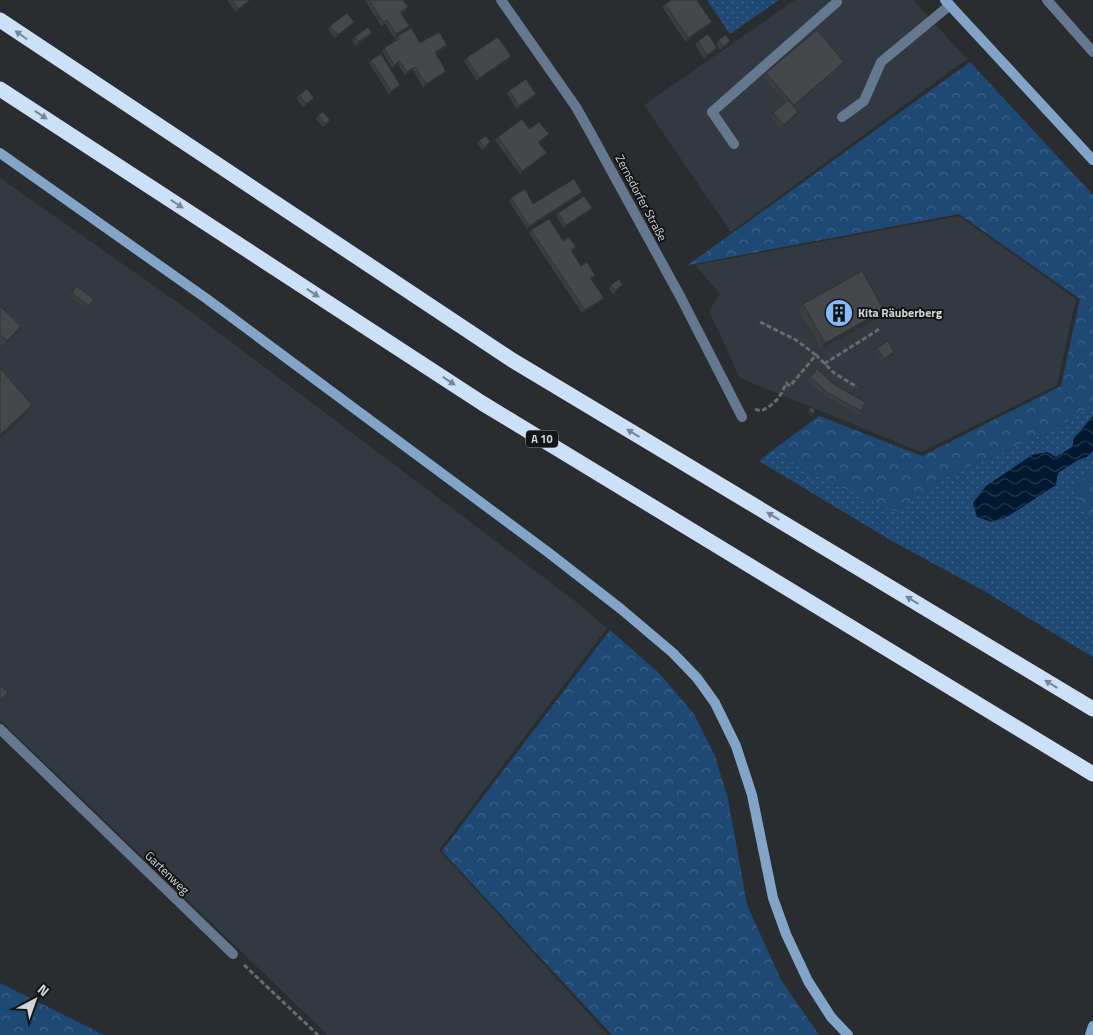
<svg xmlns="http://www.w3.org/2000/svg" width="1093" height="1035" font-family="'Titillium Web',sans-serif">
<style>
.built{fill:#333940}
.grass{fill:url(#grass-dots)}
.forest{fill:url(#forest-crowns)}
.water{fill:url(#water-waves)}
.lines{fill:none;stroke-linecap:round;stroke-linejoin:round}
.path{stroke:#686b6d;stroke-width:3;stroke-dasharray:5 2.5;stroke-linecap:butt}
.lane{stroke:#647990;stroke-width:10}
.street{stroke:#647990;stroke-width:10}
.secondary{stroke:#82a4c9;stroke-width:10}
.highway{stroke:#cce0f8;stroke-width:15}
.wall{fill:#3b3e40}
.shaded-wall{fill:#303234}
.building{fill:#45484b;stroke:#303234}
.oneway{fill:#798592}
.labels{text-anchor:middle;stroke-width:4;stroke-linejoin:round;paint-order:stroke}
.shield{fill:#131516;stroke:#999b9c;stroke-width:1}
.shield-label{font-size:11px;font-weight:bold;fill:#d2d4d6}
.street-label{font-size:12px;fill:#d2d4d6;stroke:#131516}
.poi-label{font-size:12px;font-weight:bold;fill:#d2d4d6;stroke:#131516;text-anchor:start}
</style>
<defs>
<pattern id="grass-dots" width="8" height="8" patternUnits="userSpaceOnUse" patternTransform="scale(1.25)"><rect width="8" height="8" fill="#1e4975"/><path d="M2 2h.1M6 6h.1" fill="none" stroke="#3e6288" stroke-width="1.8" stroke-linecap="round"/></pattern>
<pattern id="forest-crowns" width="20" height="18" patternUnits="userSpaceOnUse" patternTransform="scale(1.25)"><rect width="20" height="18" fill="#1e4975"/><path d="M2 6a3 3 0 1 1 6 0M12 15a3 3 0 1 1 6 0" fill="none" stroke="#3e6288"/></pattern>
<pattern id="water-waves" width="16" height="10" patternUnits="userSpaceOnUse" patternTransform="scale(1.25)"><rect width="16" height="10" fill="#011831"/><path d="M0 5q4-4 8 0t8 0" fill="none" stroke="#25394e"/></pattern>
</defs>
<rect width="100%" height="100%" fill="#2a2d30"/>
<!-- built -->
<g class="built">
<polygon points="795,0 913,0 967,59 731,232 644,105"/>
<polygon points="0,178 194,314 575,601 607,628 439,850 608,1035 328,1035 0,720"/>
<polygon points="959,216 1076,299 1057,385 921,452 740,378 709,311 720,294 695,265"/>
</g>
<!-- grass -->
<g class="grass">
<polygon points="707,0 779,0 730,34"/>
<polygon points="1093,403 1093,472 1074,488 1093,529 1093,657 984,591 892,541 759,461 773,450 810,473 897,511 938,481 1057,428"/>
</g>
<!-- forest -->
<g class="forest">
<polygon points="970,62 1093,195 1093,404 1057,428 938,481 897,512 810,473 773,450 819,416 922,456 1061,386 1080,299 959,214 688,265"/>
<polygon points="1093,472 1093,529 1074,488"/>
<polygon points="610,630 659,673 694,714 715,756 728,799 747,905 781,980 819,1035 612,1035 442,851"/>
<polygon points="0,983 104,1035 0,1035"/>
</g>
<!-- water -->
<polygon class="water" points="1093,416 1093,451 1087,457 1078,460 1058,473 1056,485 1007,517 992,522 977,517 973,503 986,486 1032,455 1047,452 1056,457 1072,447 1074,438"/>
<g class="lines">
<!-- path -->
<g class="path">
<polyline points="760,322 796,340 816,355"/>
<polyline points="824,364 881,328"/>
<path d="M 755,409 L 761,411 C 774,405 781,397 786,383 L 790,386 L 816,355 L 834,373 L 857,387"/>
<polyline points="244,965 318,1035"/>
</g>
<!-- lane -->
<g class="lane">
<polyline points="1047,0 1093,52"/>
<polyline points="842,117 864,101 881,62 950,5"/>
<polyline points="734,144 712,112 837,2 836,0"/>
<polyline points="0,729 233,954"/>
</g>
<!-- street -->
<polyline class="street" points="501,0 576,107 589,130 680,296 742,417"/>
<!-- secondary -->
<g class="secondary">
<polyline points="945,0 1093,160"/>
<polyline points="0,153 207,299 549,553 621,609 673,653 697,678 715,703 736,746 752,795 773,898 786,934 808,981 831,1017 848,1035"/>
<polyline points="1090,1035 1093,1026"/>
</g>
<!-- highway -->
<g class="highway">
<polyline points="0,20 512,360 1093,709"/>
<polyline points="0,89 482,403 1093,774"/>
</g>
</g>
<!-- wall -->
<g class="wall">
<polygon points="227,0 250,0 247,3 236,12"/>
<polygon points="365,0 403,0 408,7 405,11 401,13 409,26 407,29 394,38 385,23 381,26"/>
<polygon points="665,4 710,25 686,42 662,7"/>
<polygon points="354,22 352,25 335,38 328,29 330,26"/>
<polygon points="372,33 370,36 356,46 352,40 355,37"/>
<polygon points="398,36 420,43 447,45 445,49 436,54 444,74 423,87 413,70 405,75 398,64 392,68 382,51 384,48 396,41 395,39"/>
<polygon points="718,40 728,44 720,50 716,44"/>
<polygon points="698,41 715,51 704,59 695,45"/>
<polygon points="511,56 509,59 477,81 464,61 466,58"/>
<polygon points="371,60 398,88 389,94 369,63"/>
<polygon points="844,62 842,65 793,107 798,112 796,116 781,128 770,116 773,113 786,102 764,77 766,73"/>
<polygon points="509,91 534,97 517,109 507,94"/>
<polygon points="299,95 311,101 303,107 296,98"/>
<polygon points="318,115 330,120 328,123 323,127 316,119"/>
<polygon points="529,129 546,138 539,143 547,153 544,156 520,174 495,140 498,137"/>
<polygon points="479,140 488,146 482,150 477,143"/>
<polygon points="580,195 527,229 509,201 511,198 533,204"/>
<polygon points="592,208 590,211 564,228 556,216 558,213"/>
<polygon points="531,230 574,250 571,251 581,266 595,275 591,279 604,298 601,301 582,313 529,233"/>
<polygon points="611,285 620,288 613,294 609,289"/>
<polygon points="76,286 94,299 87,309 69,296"/>
<polygon points="803,304 880,317 821,349 799,310"/>
<polygon points="0,306 21,326 17,332 3,347 0,345"/>
<polygon points="877,348 892,355 881,362 875,351"/>
<polygon points="810,377 861,411 859,415 826,396 807,381"/>
</g>
<!-- shaded-wall -->
<g class="shaded-wall">
<polygon points="250,0 247,3 236,12 238,9"/>
<polygon points="354,22 352,25 335,38 338,35"/>
<polygon points="712,22 710,25 686,42 688,38"/>
<polygon points="409,26 407,29 394,38 396,34"/>
<polygon points="372,33 370,36 356,46 358,42"/>
<polygon points="730,41 728,44 720,50 723,47"/>
<polygon points="447,45 445,49 433,56 435,52"/>
<polygon points="717,48 715,51 704,59 707,55"/>
<polygon points="511,56 509,59 477,81 479,78"/>
<polygon points="400,61 398,64 392,68 394,65"/>
<polygon points="844,62 842,65 791,108 794,105"/>
<polygon points="415,67 413,70 405,75 407,72"/>
<polygon points="446,71 444,74 423,87 426,84"/>
<polygon points="400,85 398,88 389,94 391,91"/>
<polygon points="536,94 534,97 517,109 519,106"/>
<polygon points="798,112 796,116 781,128 784,125"/>
<polygon points="549,134 546,138 536,145 538,142"/>
<polygon points="547,153 544,156 520,174 522,171"/>
<polygon points="582,192 580,195 527,229 529,226"/>
<polygon points="592,208 590,211 564,228 566,225"/>
<polygon points="604,298 601,301 582,313 585,310"/>
<polygon points="884,310 880,317 821,349 825,343"/>
<polygon points="21,326 17,332 3,347 7,341"/>
<polygon points="894,352 892,355 881,362 884,359"/>
<polygon points="32,405 24,417 0,439 0,435"/>
<polygon points="808,411 814,414 811,417 806,414"/>
</g>
<!-- building -->
<g class="building">
<polygon points="232,0 250,0 238,9"/>
<polygon points="369,0 403,0 408,7 400,12 409,26 396,34 387,20 383,22"/>
<polygon points="671,0 697,0 712,22 688,38 665,4"/>
<polygon points="347,13 354,22 338,35 330,26"/>
<polygon points="368,27 372,33 358,42 355,37"/>
<polygon points="411,28 420,43 439,32 447,45 435,52 446,71 426,84 415,67 407,72 400,61 394,65 384,48 399,39 398,36"/>
<polygon points="817,30 844,62 794,105 766,73"/>
<polygon points="708,34 717,48 707,55 698,41"/>
<polygon points="726,35 730,41 723,47 718,40"/>
<polygon points="498,37 511,56 479,78 466,58"/>
<polygon points="381,54 400,85 391,91 371,60"/>
<polygon points="526,79 536,94 519,106 509,91"/>
<polygon points="307,89 314,98 306,104 299,95"/>
<polygon points="788,100 798,112 784,125 773,113"/>
<polygon points="323,112 330,120 325,124 318,115"/>
<polygon points="522,119 529,129 539,122 549,134 538,142 547,153 522,171 498,137"/>
<polygon points="486,136 490,142 484,147 479,140"/>
<polygon points="574,179 582,192 529,226 511,198 525,189 533,204"/>
<polygon points="584,196 592,208 566,225 558,213"/>
<polygon points="549,219 563,241 569,237 576,247 571,250 581,266 587,262 595,275 590,278 604,298 585,310 531,230"/>
<polygon points="862,271 884,310 825,343 803,304"/>
<polygon points="619,279 623,285 615,290 611,285"/>
<polygon points="76,286 94,299 89,306 72,293"/>
<polygon points="0,306 21,326 7,341 0,335"/>
<polygon points="888,341 894,352 884,359 877,348"/>
<polygon points="0,368 32,405 0,435"/>
<polygon points="817,369 835,385 865,402 861,411 828,393 810,377"/>
<polygon points="810,407 815,409 814,414 808,411"/>
<polygon points="0,685 8,693 0,700"/>
</g>
<!-- one-way arrows -->
<defs><path id="oneway-solid" d="M-6-.8H1V-3.2L6.5 0L1 3.2V.8H-6Z" transform="scale(1.25)"/></defs>
<g class="oneway">
<use href="#oneway-solid" transform="translate(21 35) rotate(-145)"/>
<use href="#oneway-solid" transform="translate(41 115) rotate(33)"/>
<use href="#oneway-solid" transform="translate(177 204) rotate(33)"/>
<use href="#oneway-solid" transform="translate(313 293) rotate(33)"/>
<use href="#oneway-solid" transform="translate(449 381) rotate(33)"/>
<use href="#oneway-solid" transform="translate(633 433) rotate(-149)"/>
<use href="#oneway-solid" transform="translate(773 516) rotate(-149)"/>
<use href="#oneway-solid" transform="translate(912 600) rotate(-149)"/>
<use href="#oneway-solid" transform="translate(1051 684) rotate(-149)"/>
</g>
<!-- icons -->
<defs>
<symbol id="building-disc" viewBox="-11 -11 22 22"><circle r="9.5" fill="#83bcfb" stroke="#131516"/><path d="M-4-6H4V6H1V3H-1V6H-4ZM-2.5-4.3h1.7v1.8h-1.7ZM.8-4.3h1.7v1.8H.8ZM-2.5-1h1.7V.8h-1.7ZM.8-1h1.7V.8H.8Z" fill="#111"/></symbol>
</defs>
<g fill-rule="evenodd">
<use href="#building-disc" x="823" y="297" width="32" height="32"/>
</g>
<g class="labels">
<!-- shield labels -->
<rect class="shield" x="526" y="430.5" width="32" height="17" rx="4"/>
<g class="shield-label">
<text x="542" y="443">A 10</text>
</g>
<!-- street labels -->
<g class="street-label">
<text transform="translate(641 198) rotate(62)" y="4">Zernsdorfer Straße</text>
<text transform="translate(167 873) rotate(44)" y="4">Gartenweg</text>
</g>
<!-- poi labels -->
<g class="poi-label">
<text x="858" y="317">Kita Räuberberg</text>
</g>
</g>
<!-- north arrow -->
<g transform="translate(35 1000) rotate(41)" stroke="#131516" stroke-width="4" paint-order="stroke">
<path d="M0-4L9 19L0 12L-9 19Z" fill="#d2d4d6"/>
<text y="-8" font-size="14" font-weight="bold" text-anchor="middle" fill="#d2d4d6">N</text>
</g>
</svg>
